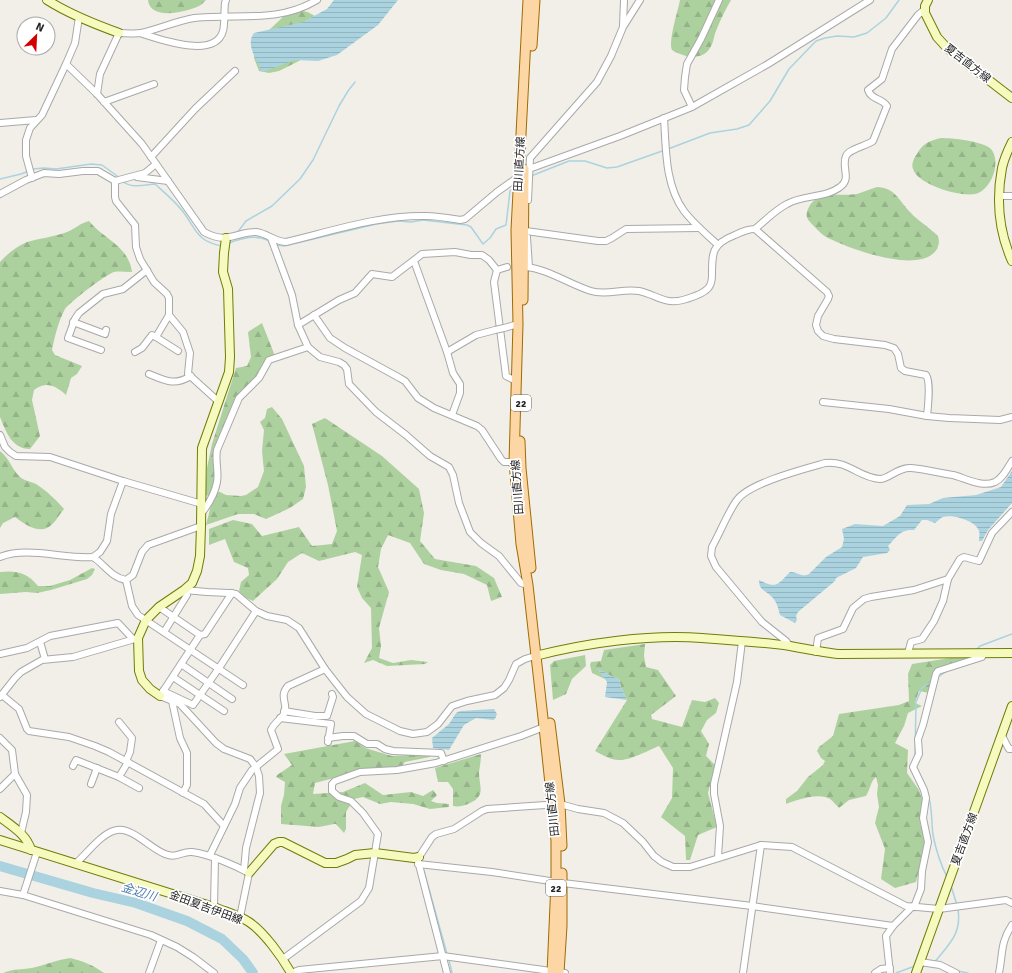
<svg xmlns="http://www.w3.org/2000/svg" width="1012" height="973" font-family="Signika,'Noto Sans JP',sans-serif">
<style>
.forest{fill:url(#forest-firs)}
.water{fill:url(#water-rules)}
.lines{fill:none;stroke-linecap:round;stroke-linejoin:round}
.stream{stroke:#aad3df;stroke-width:1.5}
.river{stroke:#aad3df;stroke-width:10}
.street-casing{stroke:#a9a9a9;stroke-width:8}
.secondary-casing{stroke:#707d05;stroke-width:10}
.primary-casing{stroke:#a06b00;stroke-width:11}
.street{stroke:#fff;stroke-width:6}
.secondary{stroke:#f7fabf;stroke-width:8}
.primary{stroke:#fcd6a4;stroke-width:9}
.street-bridge-casing{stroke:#a9a9a9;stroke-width:8;stroke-linecap:butt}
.street-bridge{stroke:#fff;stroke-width:6}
.labels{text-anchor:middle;stroke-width:3.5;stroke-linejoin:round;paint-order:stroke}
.shield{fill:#fff;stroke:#646464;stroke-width:1}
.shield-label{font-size:10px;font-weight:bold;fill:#222}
.street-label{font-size:11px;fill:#222;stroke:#fff}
.water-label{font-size:12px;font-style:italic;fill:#4a7aab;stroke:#fff}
</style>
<defs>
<pattern id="forest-firs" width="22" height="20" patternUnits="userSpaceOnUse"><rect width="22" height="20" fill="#add19e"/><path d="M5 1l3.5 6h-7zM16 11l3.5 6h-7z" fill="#95b388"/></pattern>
<pattern id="water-rules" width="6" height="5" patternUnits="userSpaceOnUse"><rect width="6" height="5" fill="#aad3df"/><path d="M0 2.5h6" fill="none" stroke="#92b5bf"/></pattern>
</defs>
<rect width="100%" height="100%" fill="#f2efe9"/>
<!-- forest -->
<g class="forest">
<path d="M 148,0 L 206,0 C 204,2 201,5 199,6 C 186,12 150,21 148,0 Z"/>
<path d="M 680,0 L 731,0 C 725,10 720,21 716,31 C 714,35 714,40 712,44 C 705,62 685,58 672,50 C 668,41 678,11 680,0 Z"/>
<path d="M 297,10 C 308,11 314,15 323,21 L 315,48 L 299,61 L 279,71 L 269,73 L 259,71 L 254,58 L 254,53 L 267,32 L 284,16 Z"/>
<path d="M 941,138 C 952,138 983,141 991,149 C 1002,162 991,191 975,194 C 960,197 918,185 913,169 C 911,164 914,158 917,154 C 923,143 929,141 941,138 Z"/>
<path d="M 877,187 C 895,188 898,199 909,211 C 915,218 923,223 930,229 C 932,231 935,233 937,235 C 940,239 939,245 937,249 C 921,276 847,248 826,237 C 820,233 815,227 810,222 C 807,219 806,216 807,212 C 814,188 839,197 857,194 C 864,192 870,189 877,187 Z"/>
<path d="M 89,221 C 103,239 129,246 132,272 C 126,272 120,271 114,272 C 105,275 70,302 65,309 C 58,322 55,336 52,350 L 55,355 L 82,366 L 77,374 L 71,378 L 66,395 C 55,385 46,381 34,390 L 32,400 L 40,436 L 30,449 C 12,449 6,432 0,417 L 0,262 C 7,254 17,246 27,242 C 40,238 54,237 67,232 C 75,229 80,223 89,221 Z"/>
<polygon points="262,323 275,356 255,379 237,397 215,450 216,480 209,496 205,495 207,468 212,444 236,368 247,366 251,357 248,332"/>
<polygon points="272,407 282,419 304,466 306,487 303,499 290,508 266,519 254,514 238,514 206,525 213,497 215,492 220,492 226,495 241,496 246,495 258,487 264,471 262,451 264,430 260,422 265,418 267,409"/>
<polygon points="325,418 382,456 419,489 424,513 420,541 435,559 476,566 494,578 502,597 491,601 487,585 464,574 441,570 424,564 410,543 388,535 381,549 378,567 389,592 379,628 381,646 379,658 393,663 411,660 428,662 425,664 387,666 373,660 364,663 372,648 371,608 362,598 357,587 362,555 355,552 319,561 302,553 288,562 277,579 253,601 244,597 239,591 241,582 249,575 248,568 234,562 225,539 209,545 209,529 233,520 252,524 262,536 299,527 312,546 332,544 337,531 328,485 312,424"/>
<path d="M 0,451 C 10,459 11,468 19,476 C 24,481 30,481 36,484 C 47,491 55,499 64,509 C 59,515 54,525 47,528 C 36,533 23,523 15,517 L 3,523 L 0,528 Z"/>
<path d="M 92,568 L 95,569 L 92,575 L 87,579 L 51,590 L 37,593 L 26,592 L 0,594 L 0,572 C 16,570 28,573 38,586 L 50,586 L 70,580 Z"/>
<path d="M 645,644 L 644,656 L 646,667 L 658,670 L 676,696 L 651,715 L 652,719 L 682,727 L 692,700 L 705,702 L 715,698 L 719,703 L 716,713 L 707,720 L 701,731 L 709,744 L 706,756 L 715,765 L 708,793 L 717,827 L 698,835 L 690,860 L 686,860 L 685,836 L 661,817 L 672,798 L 673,768 L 659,746 C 649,750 629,761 619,760 C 611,760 602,755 595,751 L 627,700 L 621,687 L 619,679 L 611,676 L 598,669 L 605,679 L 592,673 L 590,665 L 591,662 L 601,661 L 604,650 Z"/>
<polygon points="585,655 586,666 572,679 566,694 553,700 550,665 554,661"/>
<path d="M 963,656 L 967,661 L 936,668 L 929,693 L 919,691 L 915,703 L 922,706 L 908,713 L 904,726 L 895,743 L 908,750 L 907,773 L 919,790 L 923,801 L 920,823 L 926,842 L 916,882 L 895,888 L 881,879 L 885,849 L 875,823 L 879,807 L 877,794 L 878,785 L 876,777 C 871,780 870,790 866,796 L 849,800 L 839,808 C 836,805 833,801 830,799 C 819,792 797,800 786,804 L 786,799 L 797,791 L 808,777 L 823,765 L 825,761 L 821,758 L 817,751 L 819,747 L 833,736 L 839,714 L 899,705 L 909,701 L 908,674 L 912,664 Z"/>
<polygon points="355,741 365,748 392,756 430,754 430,757 405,762 400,768 369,769 315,783 313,794 343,792 365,783 383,795 411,792 423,796 433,790 437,795 431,801 437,803 449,804 449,807 430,809 413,804 391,802 380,804 363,797 354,799 346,812 346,829 344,833 336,824 334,824 319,827 281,824 281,806 284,795 285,782 276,777 277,775 292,765 284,754"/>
<path d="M 481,754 C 481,760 480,766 479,772 C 479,787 487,796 468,804 C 463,806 458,807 453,806 L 453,789 L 448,782 L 438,782 L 435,768 Z"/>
<path d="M 70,958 C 83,961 93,965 104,973 L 3,973 C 15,968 20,970 32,968 C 45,965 56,960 70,958 Z"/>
</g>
<!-- water -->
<g class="water">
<path d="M 334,0 L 398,0 L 378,25 L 337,55 L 318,61 L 295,60 L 262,72 C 257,60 245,45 254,33 L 303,22 L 327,9 Z"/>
<path d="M 1012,471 L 1012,503 L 988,530 L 982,541 L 979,541 C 979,538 980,534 979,531 C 976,521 953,514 943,517 C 940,518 938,521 935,523 L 927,520 L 922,520 L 914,530 C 901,529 897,536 888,546 L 890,550 L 887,553 L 863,557 L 856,568 L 836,578 L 835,581 L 798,612 L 796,616 L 797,620 L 795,623 L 780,615 C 778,608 777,602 772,597 C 766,590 759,591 759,580 C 777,589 777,585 790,572 C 797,571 801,578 809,574 L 826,557 L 842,547 L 844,539 L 842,529 L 855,524 L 883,526 L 900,516 L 907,505 L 929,504 L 943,498 L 976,495 L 1001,487 Z"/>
<polygon points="597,668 611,676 619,679 621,687 627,700 605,697 607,682"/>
<polygon points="494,709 497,714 495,719 493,720 476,718 464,725 449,750 433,748 432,738 449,724 456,713 460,711"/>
</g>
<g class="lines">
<!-- stream -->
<g class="stream">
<polyline points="668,149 710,133 737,129 749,125 770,101 789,69 816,41 825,38 837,36 854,37 867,33 886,18 899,0"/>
<polyline points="33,169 44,168 56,169 91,164 102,165 120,178"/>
<polyline points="531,176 569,161 585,161 607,168 617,167 665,150"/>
<polyline points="0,179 21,174 29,171"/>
<path d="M 122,181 C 132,189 144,185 155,184 C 165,193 176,202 184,213 C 197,231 197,241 222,246"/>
<polyline points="237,233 246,221 272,206 300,179 313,160 339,106 348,91 355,82"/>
<path d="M 229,243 C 243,238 255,234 270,241"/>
<polyline points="277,245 284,246 376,224 398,221 411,222 423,220 467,225 471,227 483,244 490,238 496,229 506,225 510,191 515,187"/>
<polyline points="976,650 980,646 1012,634"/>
<polyline points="961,661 968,656"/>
<polyline points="938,677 947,671"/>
<polyline points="915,757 916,702 922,688 932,681"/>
<path d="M 927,792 C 933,805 931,821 933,835 C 936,850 940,863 947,877"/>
<polyline points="424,871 447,954"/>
<polyline points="951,886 957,905"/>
<polyline points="449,960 452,973"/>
<path d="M 934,963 C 949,944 962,934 958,909"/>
<polyline points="958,971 968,973"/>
<polyline points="896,973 915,966"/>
</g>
<!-- river -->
<polyline class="river" points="0,866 93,893 136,903 187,921 222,939 243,959 253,973"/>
<defs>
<g id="street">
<polyline points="623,26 624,0"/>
<path d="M 140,33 C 159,39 215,60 223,31 C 225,24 224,11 225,3 L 226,0"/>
<path d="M 66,64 L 97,94 L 142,144 L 204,232 C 228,245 235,232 256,232 C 267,233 275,242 286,242 C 332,231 379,215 426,216 C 437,216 448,218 460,220 L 465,219 L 497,192 L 518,177"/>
<path d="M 97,94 L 100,74 L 119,33 C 126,33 134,34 141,33 C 159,29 176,21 194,18 C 237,13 277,24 317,0"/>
<polyline points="104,102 154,84"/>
<polyline points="692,107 684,90 685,77 687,64 701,39 719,0"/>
<path d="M 664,118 C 666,149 665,185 684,211 C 693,223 706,234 717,244"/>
<polyline points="0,123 36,120"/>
<polyline points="151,157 195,109 235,71"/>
<polyline points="529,169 620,136 692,107 768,64 870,0"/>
<polyline points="137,177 168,181"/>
<polyline points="32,178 26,156 26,140 30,128 42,115 66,64 75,43 79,17"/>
<polyline points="115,181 115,197 116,201 135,225 136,247 140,259 154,282 167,294 169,298 169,315 183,332 190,353 188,374 219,402"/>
<polyline points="0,194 26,180 44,173 59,174 83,171 98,171 115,181 145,173 156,164"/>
<polyline points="999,196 1012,196"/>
<polyline points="528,200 530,158 597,82 611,56 623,27 640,0"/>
<path d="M 755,229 L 827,292 L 829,296 L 828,299 L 818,316 L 816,325 L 818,331 L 823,336 L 834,339 L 885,345 L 894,348 L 898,354 L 901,368 L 905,371 L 926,375 C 931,382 928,406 927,416"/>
<polyline points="526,231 598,241 606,241 612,238 626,229 699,228"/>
<polyline points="527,237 529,267"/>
<polyline points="271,238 292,295 298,325 308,347 320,357 339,362 344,365 347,369 349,384 376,412 406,435 430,456 449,467 453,475 459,503 470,532 481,543 499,556 521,583 528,585"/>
<polyline points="414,261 447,352 453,373 460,384 460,393 452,415"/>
<path d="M 525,267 C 546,268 571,285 591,291 C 607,296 623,288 639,291 C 655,294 664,305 683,300 C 690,298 705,293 709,287 C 712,283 712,279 712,275 C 712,252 712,244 735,235 C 741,232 748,229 755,229 C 765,221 775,210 787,204 C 802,195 826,198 840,187 C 852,179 841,167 846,156 C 849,149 866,146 873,141 L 887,106 C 882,98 871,100 868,90 L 882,79 L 892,49 L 918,15 L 925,9"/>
<polyline points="497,270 494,282 506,376 516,381"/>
<polyline points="169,315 156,337 178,351"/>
<polyline points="314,315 330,338 345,348 398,377 405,381 418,398 434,408 477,426 482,430 501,459 504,462 514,462"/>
<polyline points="73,322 105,334 106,330"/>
<polyline points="298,325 339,300 355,293 372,274 392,277 422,254 455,252 471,255 482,255 489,260 497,270 507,267"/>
<polyline points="504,328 518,324"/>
<polyline points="101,350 68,338 75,319 79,313 103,294 123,289 147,270"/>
<polyline points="135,352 142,348 152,335 156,337"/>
<polyline points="447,352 476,335 495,330"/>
<path d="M 149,374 C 166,381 174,386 191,376"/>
<polyline points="823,402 889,409 927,416 949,418 1000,420 1012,417"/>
<polyline points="0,435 5,447 10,452 16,456 50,457 123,481 202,504"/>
<path d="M 201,514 C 208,505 215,494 217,482 C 219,472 215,461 217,450 L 239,398 L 259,378 L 269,360 L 308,347"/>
<path d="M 0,557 C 26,546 64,559 93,557 C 104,564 112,578 126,580 L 133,575 L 142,552 L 148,545 L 201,526"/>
<polyline points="93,557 100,552 107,541 111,514 123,481"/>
<polyline points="126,580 132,606 138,615 243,685"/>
<polyline points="184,590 207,592 229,593 236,594 256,611 267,616 287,620 299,628 325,669 347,697 366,714 400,731 413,734 427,732 438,724 452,706 467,701 495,695 504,688 509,680 516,664 525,659 535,656"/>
<polyline points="232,593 205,634 200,635 160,696 180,704 216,743 224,749 250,759 256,767 259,776 260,793 246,848 244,870"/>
<polyline points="159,607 200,635"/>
<polyline points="164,632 187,595"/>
<polyline points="40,642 45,659"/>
<path d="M 790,646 L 786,641 L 762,622 L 716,567 L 711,556 L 712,547 C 720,533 728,512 737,500 C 749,483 804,469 825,463 C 848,460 859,478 880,479 C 889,479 898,467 911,468 C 925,469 939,473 953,475 C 965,478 982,488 995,482 C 1003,478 1007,469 1012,461"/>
<polyline points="816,652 818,638 843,629 853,608 864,599 871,597 914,590 948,579"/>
<polyline points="908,653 911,642 922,639 934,621 943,601 948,579 960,559 964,557 979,561 992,533 1012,512"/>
<polyline points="0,654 27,648 50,636 118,623 133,639"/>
<polyline points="181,664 232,699"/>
<polyline points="173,677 224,711"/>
<polyline points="163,691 193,705 219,668 256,611"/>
<polyline points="2,695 19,709 27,729 29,731 69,737 95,746 109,752 204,804 224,826"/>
<polyline points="0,697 15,678 21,672 42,660 73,657 138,638"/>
<polyline points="172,701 180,738 187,753 187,785 183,793"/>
<polyline points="284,711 315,716 327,716 333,697 332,694"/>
<polyline points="280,718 331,724 328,742"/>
<polyline points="119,722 132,738 130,752 126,761"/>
<polyline points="1002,736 1009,749 1012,749"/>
<polyline points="0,738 12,750 15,774 27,795 26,812 21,833"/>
<polyline points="328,738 343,736 354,736 367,744 377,744 385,749 393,751 441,753 444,761"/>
<polyline points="128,762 119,777 139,788"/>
<polyline points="73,766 76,760 119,777"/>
<polyline points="91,784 97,768"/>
<polyline points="0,789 15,774"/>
<path d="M 210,855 L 235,804 L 240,788 L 252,770 L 278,749 L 271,730 C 274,723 281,719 284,714 C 289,704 278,697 288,686 L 325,669"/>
<polyline points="419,857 432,837 436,834 454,829 482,811 487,809 560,804 578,809 604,813 623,823 643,842 654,856 662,862 673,867 690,867 761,845 792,847 906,906 939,909 1006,900 1012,903"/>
<polyline points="718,857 720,826 714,794 714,784 737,682 742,641"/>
<polyline points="418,861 447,973"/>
<path d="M 75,864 C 86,855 102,832 117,830 C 132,827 151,849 165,854 C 178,859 181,851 192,852 C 209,854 234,865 249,873 L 240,917"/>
<polyline points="418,864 492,872 563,883 752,906 893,926"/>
<polyline points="0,891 23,895 151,935 177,947 193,957 214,973"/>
<polyline points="23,895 37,852"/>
<polyline points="214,907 215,858"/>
<polyline points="914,907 921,889 922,871 928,842 923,818 926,798 924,790 913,767 919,754 918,739 923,725 936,674 938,671 982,657 984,653"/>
<polyline points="283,959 361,901 369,888 378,834 363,813 351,801 339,797 332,791 332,784 335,781 360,772 397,770 436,763 521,736 544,727"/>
<polyline points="920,962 940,965 956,973"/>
<polyline points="149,973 161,940"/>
<polyline points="291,973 299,970 443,956 565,973"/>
<polyline points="743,973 761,845"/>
<polyline points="875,973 881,969 890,968"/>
<polyline points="890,973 886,936 893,926 912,907"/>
<path d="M 999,973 C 1003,954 1000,943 1012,925"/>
</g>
<g id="secondary">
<path d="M 47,0 C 69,14 94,24 119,33"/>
<polyline points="928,0 925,6 925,13 937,37 947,48 1012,98"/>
<path d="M 1012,142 C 1008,150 1004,159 1002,168 C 996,200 999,232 1012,261"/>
<path d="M 535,656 C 586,643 649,634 702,638 C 731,640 761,642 790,646 C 806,649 822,652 838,654 L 1012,653"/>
<polyline points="160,696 150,689 142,680 139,671 138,638 146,620 159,607 184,590 192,583 197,571 200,556 201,526 202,448 229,372 230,357 228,289 223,272 224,253 226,238"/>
<path d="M 0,817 C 12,826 27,835 31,850"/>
<path d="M 0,840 L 214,907 C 226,912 238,915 249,922 C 264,932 282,957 291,973"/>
<polyline points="249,873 274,844 279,842 283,842 325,863 336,863 347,859 355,855 375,853 414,858 419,857"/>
<polyline points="916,973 1012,706"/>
</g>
<g id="primary">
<polyline points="528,0 516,230 518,324 514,462 521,544 528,585 544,727 556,841 556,882 552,973"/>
<polyline points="532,46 535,0"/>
<polyline points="523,300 524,169"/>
<polyline points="520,441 521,468 531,568"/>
<polyline points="550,723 560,804 562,846"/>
<polyline points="559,973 562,926 562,873"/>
</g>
</defs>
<!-- street casing -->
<use href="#street" class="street-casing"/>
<!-- secondary casing -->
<use href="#secondary" class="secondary-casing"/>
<!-- primary casing -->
<use href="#primary" class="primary-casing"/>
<!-- street -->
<use href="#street" class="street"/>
<!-- secondary -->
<use href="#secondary" class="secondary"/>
<!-- primary -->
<use href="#primary" class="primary"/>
<defs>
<polyline id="street-bridge" points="495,330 504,328"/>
</defs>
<!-- street-bridge casing -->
<use href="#street-bridge" class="street-bridge-casing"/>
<!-- street-bridge -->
<use href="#street-bridge" class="street-bridge"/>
</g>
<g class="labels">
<!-- shield labels -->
<g class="shield">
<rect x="511" y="395" width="20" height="16" rx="3"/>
<rect x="546" y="880" width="20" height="16" rx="3"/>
</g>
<g class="shield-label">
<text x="521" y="407">22</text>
<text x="556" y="892">22</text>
</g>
<!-- street labels -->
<g class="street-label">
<text transform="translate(968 63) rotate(38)" y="4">夏吉直方線</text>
<text transform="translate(519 164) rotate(-87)" y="4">田川直方線</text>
<text transform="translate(517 487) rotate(-94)" y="4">田川直方線</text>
<text transform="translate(552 809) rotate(-96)" y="4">田川直方線</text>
<text transform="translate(964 839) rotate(-70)" y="4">夏吉直方線</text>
<text transform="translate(206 907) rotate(20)" y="4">金田夏吉伊田線</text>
</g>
<!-- water labels -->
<g class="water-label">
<text transform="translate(139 892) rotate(17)" y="4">金辺川</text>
</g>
</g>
<!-- north arrow -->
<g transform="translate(36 36) rotate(24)"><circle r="19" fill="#ffffff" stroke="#a7a7a7"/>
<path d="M0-3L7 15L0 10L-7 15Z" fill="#d40000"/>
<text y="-6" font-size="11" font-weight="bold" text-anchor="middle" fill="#222222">N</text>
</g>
</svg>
